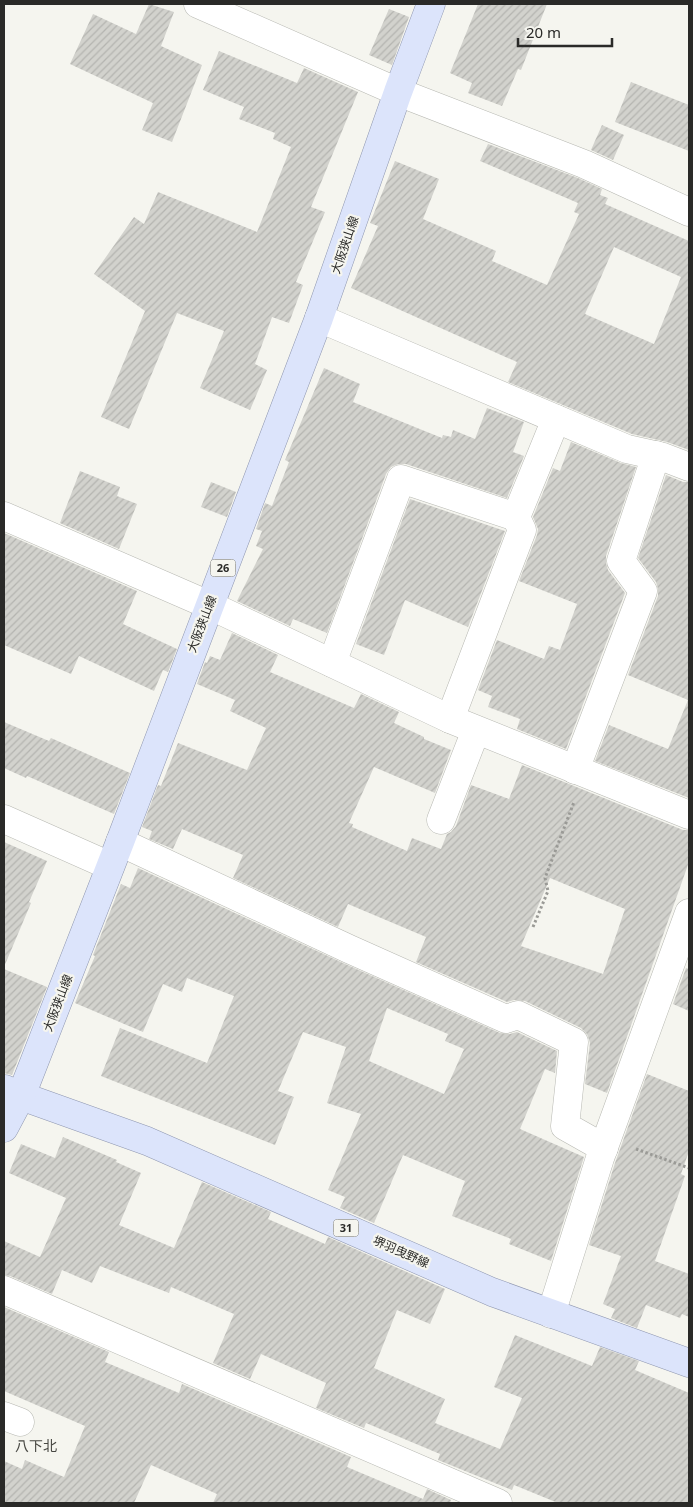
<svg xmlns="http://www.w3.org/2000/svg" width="693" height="1507" font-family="'Noto Sans','Noto Sans JP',sans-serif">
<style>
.building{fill:url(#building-hatch);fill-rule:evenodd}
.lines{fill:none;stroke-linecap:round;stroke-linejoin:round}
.minor-casing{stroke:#b7b8b2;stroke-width:29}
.major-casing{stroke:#8f97b0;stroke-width:29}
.path{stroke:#9a9a96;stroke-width:3;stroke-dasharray:2.5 2.5;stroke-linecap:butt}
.minor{stroke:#fff;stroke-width:28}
.major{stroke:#dce4fb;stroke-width:28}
.labels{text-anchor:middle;stroke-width:4.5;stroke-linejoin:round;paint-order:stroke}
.shield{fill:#f5f5ef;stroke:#676764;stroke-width:1}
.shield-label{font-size:11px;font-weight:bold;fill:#2a2a28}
.street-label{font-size:12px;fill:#2a2a28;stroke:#f5f5ef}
.neighbourhood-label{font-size:14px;fill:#474742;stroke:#f5f5ef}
</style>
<defs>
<pattern id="building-hatch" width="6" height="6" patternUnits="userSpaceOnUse" patternTransform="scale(1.25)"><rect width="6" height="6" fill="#d2d2cd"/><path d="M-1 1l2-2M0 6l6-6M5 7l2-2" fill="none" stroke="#b4b4b0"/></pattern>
</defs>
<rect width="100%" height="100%" fill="#f5f5ef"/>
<!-- building -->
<g class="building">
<polygon points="149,4 174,12 161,46 202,65 172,142 142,130 153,103 70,64 93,14 136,34"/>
<polygon points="478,4 547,4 521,70 518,69 502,106 468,93 472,83 450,73"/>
<polygon points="389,9 409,17 392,65 369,55"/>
<polygon points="219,51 297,83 304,68 358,92 311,207 325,212 296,282 303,285 289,323 272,317 255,364 267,370 250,410 200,388 224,331 177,313 129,429 101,417 145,311 94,274 134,217 144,224 158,192 257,232 291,147 273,139 275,133 239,119 244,107 203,90"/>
<polygon points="631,82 689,105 689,151 615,122"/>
<polygon points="602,125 624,135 613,160 591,150"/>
<path d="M 488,144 L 578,178 L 602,189 L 600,195 L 608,198 L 605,204 L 689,241 L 689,450 L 667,442 L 632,434 L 508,382 L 517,362 L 351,288 L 378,226 L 370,223 L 395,161 L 439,179 L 423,219 L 496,251 L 492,261 L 547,285 L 579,214 L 574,212 L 578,203 L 480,161 ZM 614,247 L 681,277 L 654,344 L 585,314 Z"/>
<polygon points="324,368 360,384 353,402 442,438 443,435 451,437 453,430 475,439 487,408 524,422 513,452 524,456 507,498 406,464 398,464 391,467 386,474 327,633 293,619 290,626 237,601 263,549 256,546 262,531 256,529 265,503 272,506 289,462 285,460"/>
<polygon points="571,442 621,463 636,467 606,556 606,563 608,570 625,593 566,749 517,729 520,719 488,707 492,696 478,690 497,640 544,659 549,646 560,650 577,604 519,581 537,535 538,529 533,517 553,468 560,471"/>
<polygon points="80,471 120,487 117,496 137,504 119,549 60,523"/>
<polygon points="666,475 683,482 689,482 689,798 595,761 609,725 668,749 688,700 628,675 658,596 658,589 656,582 638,558"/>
<polygon points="211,482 236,492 227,517 201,507"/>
<polygon points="410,499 505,531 468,627 405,600 384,655 356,644"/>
<polygon points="4,533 137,591 123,624 177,649 168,672 163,670 154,691 79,656 71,674 4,645"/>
<path d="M 232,633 L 278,655 L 270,672 L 354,708 L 361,694 L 399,712 L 394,723 L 424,737 L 424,739 L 451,750 L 435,793 L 374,767 L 349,823 L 353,824 L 352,827 L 407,851 L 412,838 L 441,849 L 447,834 L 451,832 L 456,826 L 471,785 L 509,799 L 522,765 L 683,830 L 689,830 L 689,862 L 607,1093 L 585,1084 L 590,1043 L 587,1034 L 581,1028 L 525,1001 L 514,1000 L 507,1002 L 416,962 L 426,937 L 348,904 L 338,927 L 233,878 L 243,855 L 182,829 L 173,849 L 149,839 L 152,831 L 142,827 L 158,785 L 161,786 L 178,743 L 247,770 L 266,728 L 230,711 L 235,700 L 197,684 L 205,662 L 207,663 L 210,656 L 220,660 ZM 550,878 L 625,909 L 603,974 L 521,946 Z"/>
<polygon points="4,722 49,741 51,738 130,773 114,814 27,776 26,778 4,768"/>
<polygon points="4,842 47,861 29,902 31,903 4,967"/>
<path d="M 138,868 L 343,963 L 500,1033 L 510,1034 L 517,1032 L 557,1051 L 555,1073 L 545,1069 L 520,1129 L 584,1157 L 551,1261 L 509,1244 L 511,1239 L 452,1216 L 465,1181 L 403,1155 L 374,1223 L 340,1208 L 345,1197 L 328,1190 L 361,1114 L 327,1103 L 346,1047 L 303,1032 L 278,1091 L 294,1097 L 275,1145 L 101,1076 L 120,1028 L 207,1063 L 234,996 L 187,978 L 182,992 L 163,984 L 143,1032 L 75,1003 L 95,956 L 93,955 L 121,884 L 130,888 ZM 387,1008 L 448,1034 L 445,1041 L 464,1049 L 444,1094 L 369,1061 Z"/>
<polygon points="686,968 689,969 689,1011 673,1004"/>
<polygon points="4,969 47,987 12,1075 4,1073"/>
<polygon points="647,1074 689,1091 689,1151 681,1174 685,1176 655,1261 689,1274 689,1317 682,1314 680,1318 646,1305 637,1328 611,1318 615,1309 603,1304 621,1256 589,1245 615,1163"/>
<polygon points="63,1137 117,1160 116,1162 141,1173 119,1225 174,1248 202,1182 271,1212 268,1219 325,1244 328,1237 445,1289 430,1324 397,1310 374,1368 445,1399 435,1423 500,1449 522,1398 494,1387 515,1335 592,1366 600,1347 639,1361 635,1370 689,1393 689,1503 558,1503 514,1485 512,1490 438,1460 440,1454 366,1423 364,1428 316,1408 326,1383 261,1354 250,1379 213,1363 234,1314 171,1287 169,1293 100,1266 92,1283 62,1270 52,1294 10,1276 4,1275 4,1241 40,1257 66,1198 9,1173 21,1144 55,1158"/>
<polygon points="4,1307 109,1352 105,1362 179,1393 182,1384 351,1457 347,1467 423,1499 427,1489 451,1500 450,1503 213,1503 217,1494 151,1465 134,1503 4,1503 4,1461 22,1469 25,1460 64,1477 85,1426 4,1391"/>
</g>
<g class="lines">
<defs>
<g id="minor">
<polyline points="198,4 398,92 584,164 689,212"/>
<polyline points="319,318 627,449 663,457 689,467"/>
<polyline points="4,516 209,605 450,719 689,815"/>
<polyline points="332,663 401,479 516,517 556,419"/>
<polyline points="450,719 522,530 516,517"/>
<polyline points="575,770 643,591 621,561 656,455"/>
<polyline points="4,819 110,866"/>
<polyline points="441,820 476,730"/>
<polyline points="120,842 349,949 506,1019 518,1015 574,1042 565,1126 604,1148"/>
<polyline points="4,1290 498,1503"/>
<polyline points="551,1314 600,1158 689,913"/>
<polyline points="4,1416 20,1422"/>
</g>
<g id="major">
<polyline points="5,1089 21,1096 147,1141 492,1292 689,1363"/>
<polyline points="4,1128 21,1096 120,842 319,318 398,92 431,4"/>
</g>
</defs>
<!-- minor casing -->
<use href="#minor" class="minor-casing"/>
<!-- major casing -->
<use href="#major" class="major-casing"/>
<!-- path -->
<g class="path">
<polyline points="533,927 548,891 545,878 574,802"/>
<polyline points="636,1149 689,1168"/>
</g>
<!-- minor -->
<use href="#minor" class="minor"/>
<!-- major -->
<use href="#major" class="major"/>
</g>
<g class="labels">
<!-- shield labels -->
<g class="shield">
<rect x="210.5" y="559.5" width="25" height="17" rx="4"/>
<rect x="333.5" y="1219.5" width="25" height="17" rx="4"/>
</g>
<g class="shield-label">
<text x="223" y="572">26</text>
<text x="346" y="1232">31</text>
</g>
<!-- street labels -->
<g class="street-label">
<text transform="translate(345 245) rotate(-71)" y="4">大阪狭山線</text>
<text transform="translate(202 624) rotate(-69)" y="4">大阪狭山線</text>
<text transform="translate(58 1003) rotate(-69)" y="4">大阪狭山線</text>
<text transform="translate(401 1252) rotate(24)" y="4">堺羽曳野線</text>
</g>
<!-- neighbourhood labels -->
<g class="neighbourhood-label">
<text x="36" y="1451">八下北</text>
</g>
</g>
<!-- border -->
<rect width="693" height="1507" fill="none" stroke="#2a2a28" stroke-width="10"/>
<!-- scale -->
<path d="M518 38v8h94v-8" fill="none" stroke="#2a2a28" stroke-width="2.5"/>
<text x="526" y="38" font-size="15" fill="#2a2a28" stroke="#f5f5ef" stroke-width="4" paint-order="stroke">20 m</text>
</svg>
